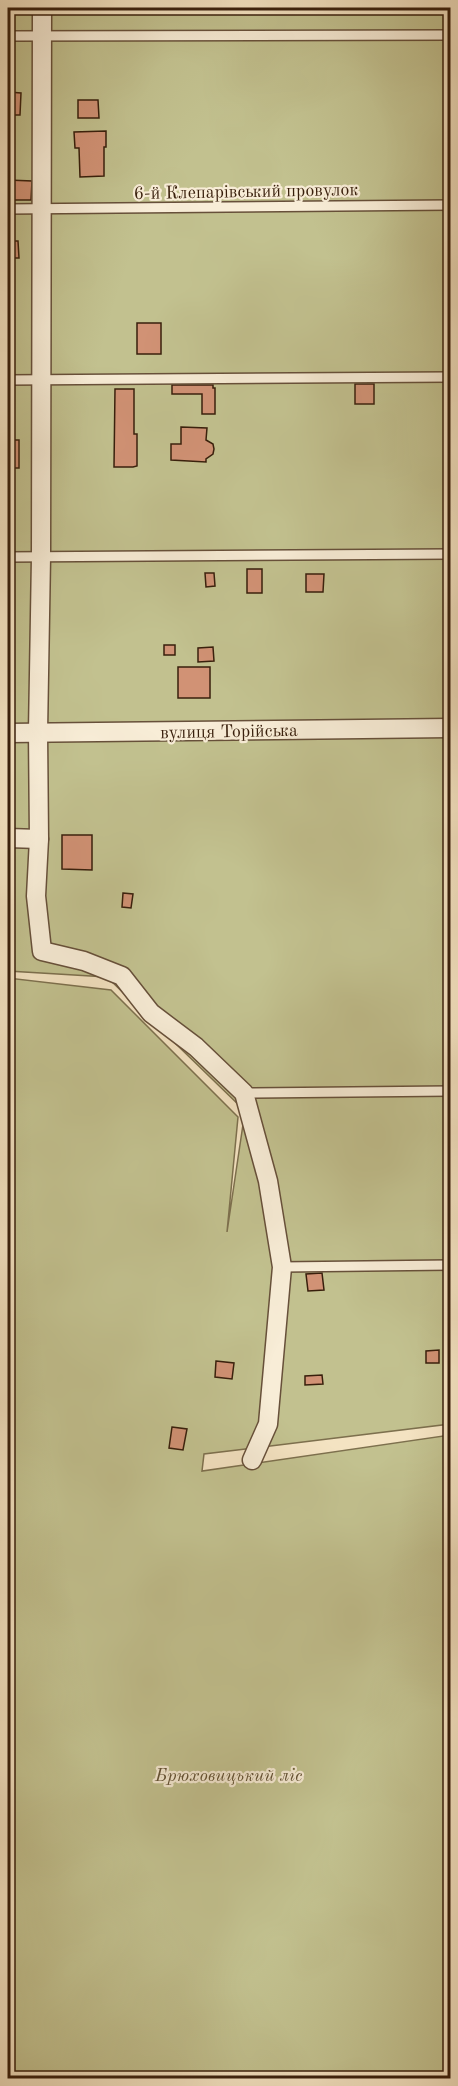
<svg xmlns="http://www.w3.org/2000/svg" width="458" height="2086" font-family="'Old Standard TT',serif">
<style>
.green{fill:#c2c18f;stroke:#7d704e;stroke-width:1.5}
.building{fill:#d19275;stroke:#381f0c;stroke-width:1.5}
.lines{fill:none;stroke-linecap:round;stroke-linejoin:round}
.service-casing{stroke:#67503a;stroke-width:12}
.minor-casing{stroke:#67503a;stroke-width:21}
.service{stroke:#f8edd7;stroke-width:9}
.minor{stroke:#f8edd7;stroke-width:18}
.labels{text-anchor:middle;stroke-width:4.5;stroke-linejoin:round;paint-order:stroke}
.street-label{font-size:18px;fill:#381f0c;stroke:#f8edd7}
.park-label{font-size:18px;font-style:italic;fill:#615033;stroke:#f8edd7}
</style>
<rect width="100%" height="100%" fill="#f4e3c2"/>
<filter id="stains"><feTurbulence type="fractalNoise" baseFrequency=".00333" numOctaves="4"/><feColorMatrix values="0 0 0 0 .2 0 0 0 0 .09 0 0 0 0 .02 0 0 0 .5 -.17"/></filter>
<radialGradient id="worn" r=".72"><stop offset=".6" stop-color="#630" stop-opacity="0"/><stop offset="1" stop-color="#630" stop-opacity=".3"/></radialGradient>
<!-- green -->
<polygon class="green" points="8,8 450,8 450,1424 204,1454 202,1471 450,1435 450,2078 8,2078 8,978 111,990 238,1117 227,1232 245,1111 107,977 8,971"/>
<!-- building -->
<g class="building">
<polygon points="8,92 21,93 20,115 8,115"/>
<polygon points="78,100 98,100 99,118 78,118"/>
<polygon points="106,131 106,147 104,147 104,176 80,177 79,148 75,148 74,132"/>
<polygon points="8,180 32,181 31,200 8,200"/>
<polygon points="10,241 18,241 19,258 10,258"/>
<rect x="137" y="323" width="24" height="31"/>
<rect x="355" y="384" width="19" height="20"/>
<polygon points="172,385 213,385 213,388 215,388 215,414 202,414 202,394 172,394"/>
<polygon points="115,389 134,389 134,434 137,434 137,466 133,467 114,467"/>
<polygon points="181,427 207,428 206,440 213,444 214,449 213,454 206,459 206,462 171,460 171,444 181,444"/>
<rect x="8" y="440" width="11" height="28"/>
<rect x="247" y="569" width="15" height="24"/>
<polygon points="205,573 214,573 215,586 206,587"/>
<polygon points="306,574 324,574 323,592 306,592"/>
<rect x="164" y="645" width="11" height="10"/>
<polygon points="213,647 214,661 198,662 198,648"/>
<rect x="178" y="667" width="32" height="31"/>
<polygon points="62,835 92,835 92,870 62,869"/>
<polygon points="123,893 133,894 131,908 122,907"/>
<polygon points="322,1273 324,1290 308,1291 306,1274"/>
<polygon points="439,1350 439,1363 426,1363 426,1351"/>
<polygon points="216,1361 234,1363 232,1379 215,1377"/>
<polygon points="322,1375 323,1384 305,1385 305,1376"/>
<polygon points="172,1427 187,1429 183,1450 169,1448"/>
</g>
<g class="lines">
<defs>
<g id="service">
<polyline points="8,36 450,35"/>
<polyline points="8,209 450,205"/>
<polyline points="8,380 450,377"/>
<polyline points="8,557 450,554"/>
<polyline points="244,1093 450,1091"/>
<polyline points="282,1267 450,1265"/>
</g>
<g id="minor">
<polyline points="42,8 41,557 38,732 39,839 36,896 42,951 84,961 122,976 151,1013 196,1047 244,1093 268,1181 282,1267 268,1424 252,1460"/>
<polyline points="8,733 450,728"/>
<polyline points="8,838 39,839"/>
</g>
</defs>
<!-- service casing -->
<use href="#service" class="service-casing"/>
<!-- minor casing -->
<use href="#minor" class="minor-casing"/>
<!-- service -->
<use href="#service" class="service"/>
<!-- minor -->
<use href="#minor" class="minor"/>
</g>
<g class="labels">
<!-- street labels -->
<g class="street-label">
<text transform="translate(246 191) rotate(-1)" y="6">6-й Клепарівський провулок</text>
<text transform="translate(229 731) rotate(-1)" y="6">вулиця Торійська</text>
</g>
<!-- park labels -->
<g class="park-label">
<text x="229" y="1781">Брюховицький ліс</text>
</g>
</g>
<!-- margin -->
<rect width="458" height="2086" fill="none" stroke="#f4e3c2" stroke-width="30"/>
<rect x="9" y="9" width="440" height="2068" fill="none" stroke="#381f0c" stroke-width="3"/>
<rect x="15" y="15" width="428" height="2056" fill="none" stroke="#381f0c" stroke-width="1.5"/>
<rect width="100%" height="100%" filter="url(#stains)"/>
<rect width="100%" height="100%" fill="url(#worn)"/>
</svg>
